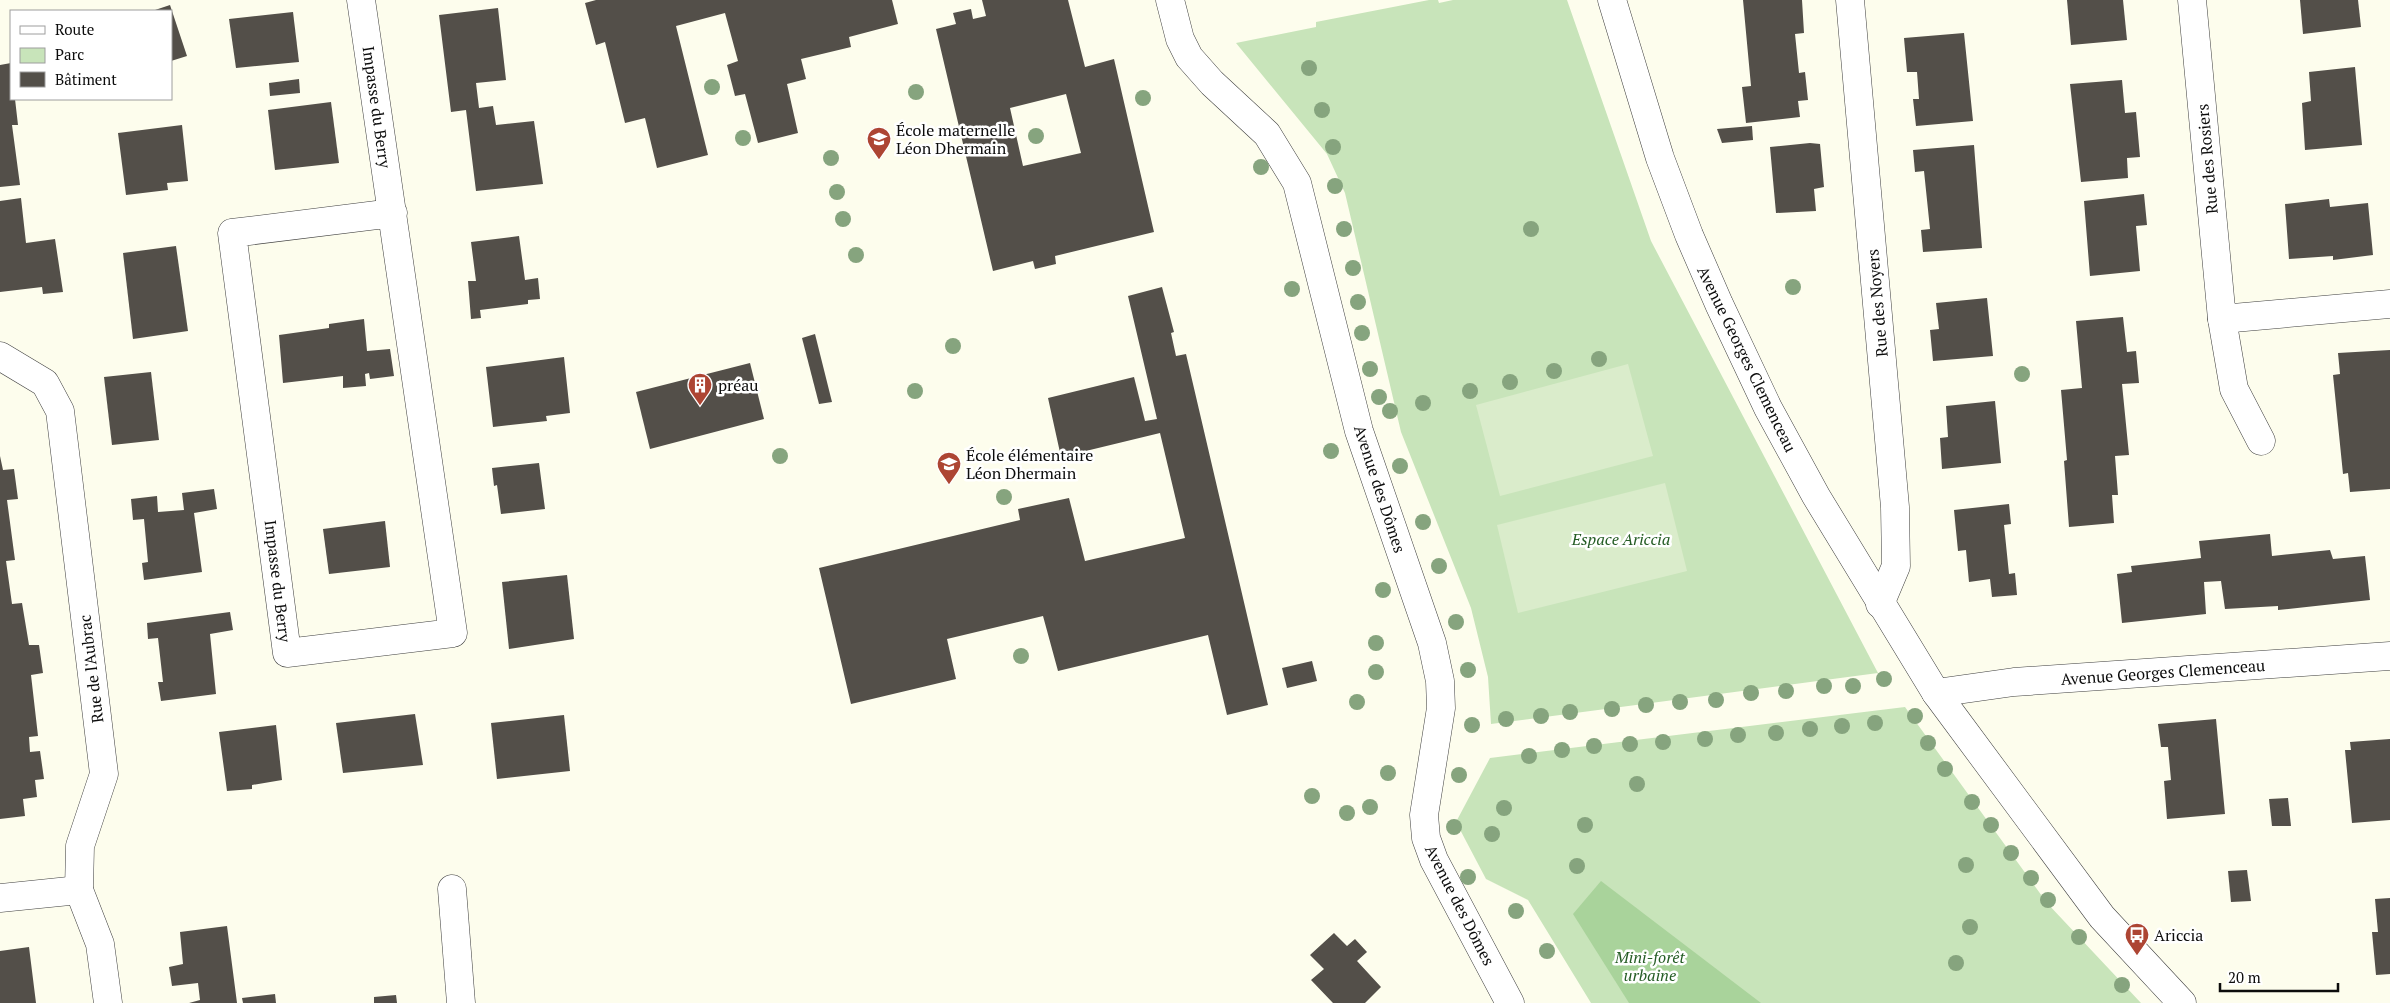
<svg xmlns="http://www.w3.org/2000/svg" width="2390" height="1003" font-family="'PT Serif',serif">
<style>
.green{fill:#c8e4ba}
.forest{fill:#a9d39b}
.pitch{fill:#daeccb}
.building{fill:#534f49;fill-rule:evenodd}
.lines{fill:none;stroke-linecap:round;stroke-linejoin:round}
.street-casing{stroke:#3f3f3f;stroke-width:29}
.street{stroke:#fff;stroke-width:28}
.tree{fill:#86a47e}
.labels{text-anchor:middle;stroke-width:5;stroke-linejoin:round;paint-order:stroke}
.street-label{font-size:16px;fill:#0c0c0c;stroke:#fff}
.poi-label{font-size:16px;fill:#0c0c0c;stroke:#fff;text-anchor:start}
.park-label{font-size:16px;font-style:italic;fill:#245c24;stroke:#fff}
</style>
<rect width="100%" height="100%" fill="#fdfded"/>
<!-- green -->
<g class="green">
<polygon points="1429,0 1438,0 1439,3 1453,0 1567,0 1651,241 1878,673 1491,724 1488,677 1471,608 1401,432 1345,193 1327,154 1236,43 1316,27 1316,22"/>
<polygon points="1905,707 2047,903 2141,1003 1591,1003 1528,900 1486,879 1456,822 1490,758"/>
</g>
<!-- forest -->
<polygon class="forest" points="1601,881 1761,1003 1629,1003 1573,914"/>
<!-- pitch -->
<g class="pitch">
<polygon points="1628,364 1653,456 1500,496 1476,405"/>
<polygon points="1665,483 1687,571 1518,613 1497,525"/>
</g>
<!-- building -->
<g class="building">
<polygon points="596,0 892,0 898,24 849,37 851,47 801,59 806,79 787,84 798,133 758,143 745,94 735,96 727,65 738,61 725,13 676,26 708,155 657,168 645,118 625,123 605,42 596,45 585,3"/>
<path d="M 982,0 L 1068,0 L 1085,67 L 1114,59 L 1154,232 L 1055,256 L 1056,264 L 1035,269 L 1033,261 L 993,271 L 936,29 L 956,24 L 953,13 L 971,9 L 973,19 L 986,16 ZM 1066,94 L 1081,153 L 1023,166 L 1010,108 Z"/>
<polygon points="1743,0 1802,0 1804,33 1795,34 1799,73 1805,72 1808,100 1798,101 1800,117 1746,123 1742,87 1751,86"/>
<polygon points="2067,0 2123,0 2127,40 2071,45"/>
<polygon points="2300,0 2358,0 2361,27 2303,34"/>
<polygon points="170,5 187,56 171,61 171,11 152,11"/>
<polygon points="498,8 506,80 476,83 479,108 493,106 496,125 534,121 543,184 476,191 466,110 451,112 439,15"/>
<polygon points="293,12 299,62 236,68 229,19"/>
<polygon points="1964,33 1973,121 1916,126 1913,99 1919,99 1917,72 1907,72 1904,38"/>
<polygon points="11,63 11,99 15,99 18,125 12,125 20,185 0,187 0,65"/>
<polygon points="2355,67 2362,145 2305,150 2302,103 2311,101 2309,72"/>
<polygon points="299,79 300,93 270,96 269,83"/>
<polygon points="2122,80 2125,113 2136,112 2140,157 2127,158 2128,178 2081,182 2070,84"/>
<polygon points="331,102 339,163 275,170 268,110"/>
<polygon points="182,125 188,181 167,183 168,190 126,195 118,133"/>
<polygon points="1752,126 1753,140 1722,143 1717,129"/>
<polygon points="1810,143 1820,144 1824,187 1814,189 1816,211 1776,213 1770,147"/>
<polygon points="1974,145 1982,248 1923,252 1921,230 1930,229 1924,171 1915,172 1913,150"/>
<polygon points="2144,194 2147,225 2136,226 2140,271 2090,276 2084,201"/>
<polygon points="21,198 26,243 55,239 63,292 43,294 42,287 0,292 0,201"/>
<polygon points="2329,199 2330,207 2368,203 2373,255 2333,260 2333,256 2289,259 2285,204"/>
<polygon points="519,236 525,280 538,278 540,299 528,300 528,304 480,310 481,318 471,319 468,281 476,281 471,242"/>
<polygon points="176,246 188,331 133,339 123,253"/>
<polygon points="1162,287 1174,332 1171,333 1176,356 1186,354 1268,705 1227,715 1208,635 1058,671 1043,616 947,639 956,679 851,704 819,568 1020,520 1018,509 1069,498 1085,561 1185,538 1160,433 1061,457 1048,398 1134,377 1145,421 1157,419 1128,296"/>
<polygon points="1987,298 1993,356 1933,361 1930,330 1939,329 1936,303"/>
<polygon points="2123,317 2127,352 2136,351 2139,383 2122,384 2129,455 2115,456 2118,495 2112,495 2114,523 2069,527 2064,461 2067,460 2061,390 2082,388 2076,321"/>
<polygon points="364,319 367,351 390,349 394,376 370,379 369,373 365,374 366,386 343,388 343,376 283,383 279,335 329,328 329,324"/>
<polygon points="815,334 832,402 819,404 802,338"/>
<polygon points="2390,350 2390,489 2350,492 2348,473 2343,474 2333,375 2340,374 2338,353"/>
<polygon points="564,357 570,413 546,416 547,421 493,427 486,367"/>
<polygon points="750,363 764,419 650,449 636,392"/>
<polygon points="151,372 159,440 112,445 104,377"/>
<polygon points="1995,401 2001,463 1942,469 1940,438 1948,437 1946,406"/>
<polygon points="0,456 3,470 14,469 18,499 7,500 15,560 6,561 12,604 22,603 29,645 39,645 43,673 31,675 38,736 29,737 30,752 40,751 44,779 35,780 37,797 23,799 25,816 0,819"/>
<polygon points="539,463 545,509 501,514 497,485 494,486 492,468"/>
<polygon points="214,489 217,509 194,513 202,572 144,580 142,563 148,562 144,519 133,520 131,499 157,496 158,512 184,510 182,493"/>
<polygon points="2009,504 2011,524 2004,525 2009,574 2015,573 2017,595 1992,597 1990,579 1969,582 1966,550 1958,551 1954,510"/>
<polygon points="385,521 390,567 329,574 323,529"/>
<polygon points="2270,534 2272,556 2330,550 2333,559 2365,556 2370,600 2278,610 2278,606 2225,609 2221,581 2204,582 2206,614 2122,623 2117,574 2132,572 2131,566 2201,558 2199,541"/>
<polygon points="567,575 574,639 509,649 502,582"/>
<polygon points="230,612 233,630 210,634 216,694 161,701 158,682 163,682 158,638 148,639 147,623"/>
<polygon points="1312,661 1317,681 1287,688 1282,668"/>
<polygon points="415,714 423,765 343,773 336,723"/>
<polygon points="564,715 570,771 497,779 491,723"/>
<polygon points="2216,719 2225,814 2167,819 2164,781 2171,780 2168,747 2161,747 2158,724"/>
<polygon points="276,725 282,780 252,785 252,789 227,791 219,732"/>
<polygon points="2390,739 2390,820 2352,823 2345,750 2351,750 2350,742"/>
<polygon points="2288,798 2291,826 2272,826 2269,799"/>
<polygon points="2247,870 2251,901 2231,902 2228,871"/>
<polygon points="2390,898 2390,974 2376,975 2372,932 2378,932 2375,899"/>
<polygon points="227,926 237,1003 189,1003 200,1000 198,983 172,986 169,967 183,964 180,932"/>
<polygon points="1334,933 1347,946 1355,939 1367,952 1357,961 1381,987 1365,1003 1333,1003 1311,980 1324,969 1310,955"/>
<polygon points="29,947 36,1003 0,1003 0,951"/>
<polygon points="275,994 276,1003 243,1003 242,998"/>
<polygon points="396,995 397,1003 374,1003 374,997"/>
</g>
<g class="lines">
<defs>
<g id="street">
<polyline points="361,0 453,633 287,653 232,233 393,213"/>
<polyline points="1170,0 1180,39 1189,57 1212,83 1267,134 1297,183 1359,431 1432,643 1440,681 1441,708 1424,815 1426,838 1434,860 1510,1003"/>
<polyline points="1612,0 1660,158 1689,235 1719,304 1768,408 1816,496 1936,693 2102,917 2182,1003"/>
<polyline points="1850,0 1895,507 1896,566 1880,604"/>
<polyline points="2192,0 2222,319 2390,304"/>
<polyline points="2222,319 2234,389 2261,441"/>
<polyline points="0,356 45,383 60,411 104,774 80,846 79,890 100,944 108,1003"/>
<polyline points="1936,693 2014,682 2390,656"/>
<polyline points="452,889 461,1003"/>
<polyline points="0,898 79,890"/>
</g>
</defs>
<!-- street casing -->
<use href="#street" class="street-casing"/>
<!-- street -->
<use href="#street" class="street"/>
</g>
<!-- trees -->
<g class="tree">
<circle cx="1309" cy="68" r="8"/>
<circle cx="712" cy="87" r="8"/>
<circle cx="916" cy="92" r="8"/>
<circle cx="1143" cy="98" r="8"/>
<circle cx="1322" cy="110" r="8"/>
<circle cx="1036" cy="136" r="8"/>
<circle cx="743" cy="138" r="8"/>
<circle cx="1333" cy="147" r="8"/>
<circle cx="831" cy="158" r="8"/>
<circle cx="1261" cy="167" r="8"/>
<circle cx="1335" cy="186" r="8"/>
<circle cx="837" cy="192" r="8"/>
<circle cx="843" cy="219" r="8"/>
<circle cx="1344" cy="229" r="8"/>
<circle cx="1531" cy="229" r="8"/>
<circle cx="856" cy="255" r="8"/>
<circle cx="1353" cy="268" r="8"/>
<circle cx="1793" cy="287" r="8"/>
<circle cx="1292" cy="289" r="8"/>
<circle cx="1358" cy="302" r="8"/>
<circle cx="1362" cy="333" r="8"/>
<circle cx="953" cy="346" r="8"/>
<circle cx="1599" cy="359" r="8"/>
<circle cx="1370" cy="369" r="8"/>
<circle cx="1554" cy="371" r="8"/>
<circle cx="2022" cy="374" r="8"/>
<circle cx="1510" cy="382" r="8"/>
<circle cx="915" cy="391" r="8"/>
<circle cx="1470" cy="391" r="8"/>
<circle cx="1379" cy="397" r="8"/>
<circle cx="1423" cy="403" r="8"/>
<circle cx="1390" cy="411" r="8"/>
<circle cx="1331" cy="451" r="8"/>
<circle cx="780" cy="456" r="8"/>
<circle cx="1400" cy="466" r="8"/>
<circle cx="1004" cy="497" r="8"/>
<circle cx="1423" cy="522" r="8"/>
<circle cx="1439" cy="566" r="8"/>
<circle cx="1383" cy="590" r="8"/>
<circle cx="1456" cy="622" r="8"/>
<circle cx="1376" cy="643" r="8"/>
<circle cx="1021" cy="656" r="8"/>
<circle cx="1468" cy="670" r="8"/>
<circle cx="1376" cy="672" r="8"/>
<circle cx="1884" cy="679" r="8"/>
<circle cx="1824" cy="686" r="8"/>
<circle cx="1853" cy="686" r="8"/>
<circle cx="1786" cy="691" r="8"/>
<circle cx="1751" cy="693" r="8"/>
<circle cx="1716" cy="700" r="8"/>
<circle cx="1357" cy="702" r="8"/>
<circle cx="1680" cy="702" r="8"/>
<circle cx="1646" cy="705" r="8"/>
<circle cx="1612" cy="709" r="8"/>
<circle cx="1570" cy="712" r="8"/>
<circle cx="1541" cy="716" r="8"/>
<circle cx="1915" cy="716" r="8"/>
<circle cx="1506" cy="719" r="8"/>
<circle cx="1875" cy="723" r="8"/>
<circle cx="1472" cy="725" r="8"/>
<circle cx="1842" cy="726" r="8"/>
<circle cx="1810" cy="729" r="8"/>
<circle cx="1776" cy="733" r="8"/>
<circle cx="1738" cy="735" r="8"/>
<circle cx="1705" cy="739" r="8"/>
<circle cx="1663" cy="742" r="8"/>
<circle cx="1928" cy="743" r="8"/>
<circle cx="1630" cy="744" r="8"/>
<circle cx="1594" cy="746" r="8"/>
<circle cx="1562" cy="750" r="8"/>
<circle cx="1529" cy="756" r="8"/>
<circle cx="1945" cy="769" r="8"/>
<circle cx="1388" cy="773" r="8"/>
<circle cx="1459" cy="775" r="8"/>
<circle cx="1637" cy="784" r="8"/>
<circle cx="1312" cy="796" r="8"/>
<circle cx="1972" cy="802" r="8"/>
<circle cx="1370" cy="807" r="8"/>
<circle cx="1504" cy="808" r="8"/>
<circle cx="1347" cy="813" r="8"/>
<circle cx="1585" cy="825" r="8"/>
<circle cx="1991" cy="825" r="8"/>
<circle cx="1454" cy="827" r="8"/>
<circle cx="1492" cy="834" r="8"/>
<circle cx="2011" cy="853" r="8"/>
<circle cx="1966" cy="865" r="8"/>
<circle cx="1577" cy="866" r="8"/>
<circle cx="1468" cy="877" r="8"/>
<circle cx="2031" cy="878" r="8"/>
<circle cx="2048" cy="900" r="8"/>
<circle cx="1516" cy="911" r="8"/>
<circle cx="1970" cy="927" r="8"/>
<circle cx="2079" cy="937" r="8"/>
<circle cx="1547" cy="951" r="8"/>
<circle cx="1956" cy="963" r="8"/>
<circle cx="2122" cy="985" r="8"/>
</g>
<!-- icons -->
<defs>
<symbol id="school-pin" viewBox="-11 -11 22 30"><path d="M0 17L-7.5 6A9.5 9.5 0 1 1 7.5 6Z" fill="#ad4533" stroke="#fff"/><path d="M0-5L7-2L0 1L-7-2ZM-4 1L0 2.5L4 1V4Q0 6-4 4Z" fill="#fff"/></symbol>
<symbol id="building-pin" viewBox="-11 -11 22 30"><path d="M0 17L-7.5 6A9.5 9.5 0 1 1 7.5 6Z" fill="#ad4533" stroke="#fff"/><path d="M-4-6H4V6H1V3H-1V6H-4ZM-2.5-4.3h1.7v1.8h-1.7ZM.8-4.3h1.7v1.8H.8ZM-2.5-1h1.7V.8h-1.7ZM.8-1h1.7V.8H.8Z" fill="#fff"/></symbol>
<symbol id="bus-pin" viewBox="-11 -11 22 30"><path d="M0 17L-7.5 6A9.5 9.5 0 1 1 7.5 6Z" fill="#ad4533" stroke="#fff"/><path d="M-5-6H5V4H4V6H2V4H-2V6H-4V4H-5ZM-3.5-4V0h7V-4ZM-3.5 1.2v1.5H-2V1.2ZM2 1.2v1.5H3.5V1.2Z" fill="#fff"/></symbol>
</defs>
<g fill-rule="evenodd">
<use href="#school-pin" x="865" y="125" width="28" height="38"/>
<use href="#building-pin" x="686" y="371" width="28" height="38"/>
<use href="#school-pin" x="935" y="450" width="28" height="38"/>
<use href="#bus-pin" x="2123" y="921" width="28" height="38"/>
</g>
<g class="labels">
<!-- street labels -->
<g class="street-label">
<text transform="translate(377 107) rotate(82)" y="6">Impasse du Berry</text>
<text transform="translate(2207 159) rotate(-95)" y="6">Rue des Rosiers</text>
<text transform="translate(1877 303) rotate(-95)" y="6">Rue des Noyers</text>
<text transform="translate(1747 359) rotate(64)" y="6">Avenue Georges Clemenceau</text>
<text transform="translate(1380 489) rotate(72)" y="6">Avenue des Dômes</text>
<text transform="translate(278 581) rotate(83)" y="6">Impasse du Berry</text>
<text transform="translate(91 669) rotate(-97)" y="6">Rue de l'Aubrac</text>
<text transform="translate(2163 672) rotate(-4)" y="6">Avenue Georges Clemenceau</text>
<text transform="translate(1460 905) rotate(63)" y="6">Avenue des Dômes</text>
</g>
<!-- poi labels -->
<g class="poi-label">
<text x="896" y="136">École maternelle<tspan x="896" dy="18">Léon Dhermain</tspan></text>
<text x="718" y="391">préau</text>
<text x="966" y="461">École élémentaire<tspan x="966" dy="18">Léon Dhermain</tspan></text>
<text x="2154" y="941">Ariccia</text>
</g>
<!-- park labels -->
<g class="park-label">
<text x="1621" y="545">Espace Ariccia</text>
<text x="1650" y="963">Mini-forêt<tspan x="1650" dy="18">urbaine</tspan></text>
</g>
</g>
<!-- legend -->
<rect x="10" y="10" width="162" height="90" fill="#ffffff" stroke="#9e9e9e"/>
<rect x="20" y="26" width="25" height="8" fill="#ffffff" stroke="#9e9e9e"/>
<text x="55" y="35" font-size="15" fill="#0c0c0c">Route</text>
<rect x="20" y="48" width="25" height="15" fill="#c8e4ba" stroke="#9e9e9e"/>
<text x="55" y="60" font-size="15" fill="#0c0c0c">Parc</text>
<rect x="20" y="72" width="25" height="15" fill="#534f49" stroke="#9e9e9e"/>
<text x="55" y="85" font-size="15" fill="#0c0c0c">Bâtiment</text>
<!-- scale -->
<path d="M2220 983v8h118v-8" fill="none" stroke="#0c0c0c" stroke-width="2.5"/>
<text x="2228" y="983" font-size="15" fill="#0c0c0c" stroke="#ffffff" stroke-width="4" paint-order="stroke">20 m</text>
</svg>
